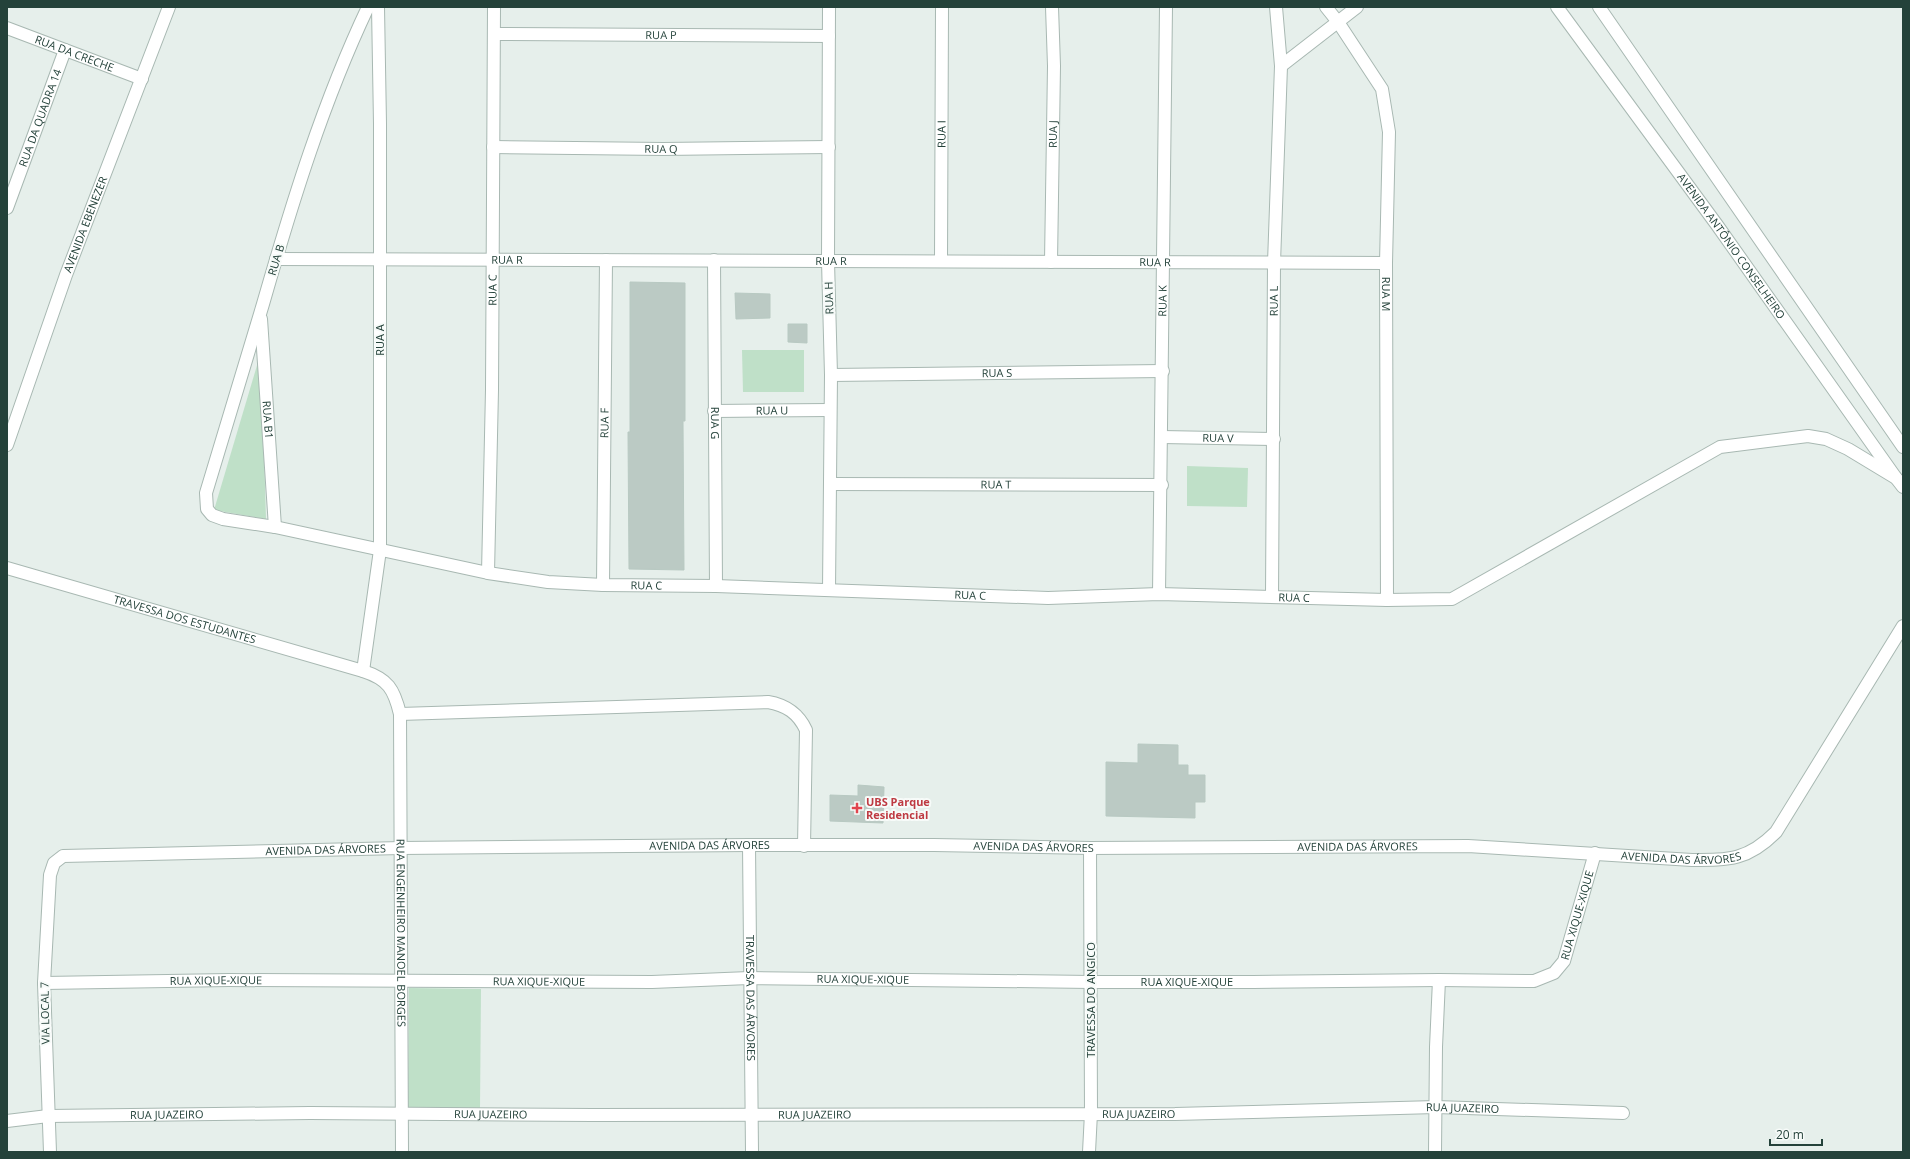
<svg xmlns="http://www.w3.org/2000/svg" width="1910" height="1159" font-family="'Open Sans',sans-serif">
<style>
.green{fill:#bfe0c8}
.building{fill:#bbcac4;stroke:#b8c9c2}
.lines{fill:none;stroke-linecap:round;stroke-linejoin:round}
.minor-casing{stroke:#a8b8b2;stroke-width:14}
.tertiary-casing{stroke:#a8b8b2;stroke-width:14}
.minor{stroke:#fff;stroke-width:12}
.tertiary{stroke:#fff;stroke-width:12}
.health-dot{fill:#e0444e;stroke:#f7fbf9;stroke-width:1.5}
.labels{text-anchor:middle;stroke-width:4;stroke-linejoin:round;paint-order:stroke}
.street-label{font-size:11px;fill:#24423a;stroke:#f7fbf9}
.health-label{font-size:11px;font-weight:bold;fill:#be3a42;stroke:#f7fbf9;text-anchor:start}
</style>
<rect width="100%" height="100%" fill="#e6efeb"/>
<!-- green -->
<g class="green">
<polygon points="742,350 804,350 804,392 743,392"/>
<polygon points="261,352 266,519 214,510"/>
<polygon points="1187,466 1248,468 1247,507 1187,506"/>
<polygon points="409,988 481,989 480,1109 408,1108"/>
</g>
<!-- building -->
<g class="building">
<polygon points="630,282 685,283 685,421 683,421 684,570 629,569 628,432 630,432"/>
<polygon points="735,293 770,294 770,318 736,319"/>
<polygon points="788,324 807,324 807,343 788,342"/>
<polygon points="1138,744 1178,745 1178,765 1188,765 1188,775 1205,775 1205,802 1195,802 1195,818 1106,816 1106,762 1138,763"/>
<polygon points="858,785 884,787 883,823 830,821 830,795 858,796"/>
</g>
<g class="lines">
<defs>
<g id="minor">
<path id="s1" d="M 368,7 C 323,102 292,203 263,304 C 244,367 225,430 206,493 L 207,509 L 212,515 L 223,519 L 275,527 L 488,573 L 548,582 L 603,585 L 716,586 L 1048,598 L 1159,594 L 1387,600 L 1452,599 L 1720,447 L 1808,436 L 1826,439 L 1848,449 L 1896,478 L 1903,487"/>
<path id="s2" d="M 1326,7 L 1338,22 L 1382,89 L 1389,132 L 1386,263 L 1387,600"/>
<polyline points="1599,7 1903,447"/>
<path id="s3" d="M 494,34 L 829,36"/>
<polyline points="1281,66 1357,7"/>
<path id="s4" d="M 493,147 L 663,149 L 829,147"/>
<path id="s5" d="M 7,208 L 65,50"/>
<path id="s6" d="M 276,259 L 1386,263"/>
<path id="s7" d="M 714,260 L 716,586"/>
<path id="s8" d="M 941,261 L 942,7"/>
<path id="s9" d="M 1051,262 L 1054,66 L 1052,7"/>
<path id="s10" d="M 261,319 L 275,527"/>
<path id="s11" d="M 831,375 L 1163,371"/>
<path id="s12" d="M 714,411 L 830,410"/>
<path id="s13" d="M 1162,437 L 1274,439"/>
<path id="s14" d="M 830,484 L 1162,485"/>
<path id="s15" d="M 488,573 L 492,390 L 494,7"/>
<path id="s16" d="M 603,585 L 606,260"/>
<polyline points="829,590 831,375 828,261 829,7"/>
<path id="s17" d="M 1159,594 L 1166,7"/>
<path id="s18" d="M 1272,596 L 1274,263 L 1281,66 L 1276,7"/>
<polyline points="363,671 380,550 380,124 378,7"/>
<path d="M 400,714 L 768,702 C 786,705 798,713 806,730 L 804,846"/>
<path id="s19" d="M 749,845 L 752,1152"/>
<path id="s20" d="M 44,983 L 229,980 L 652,982 L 749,978 L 1091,982 L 1253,982 L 1439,980 L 1534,981 L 1554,973 L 1564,961 L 1595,853"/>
<path id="s21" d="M 7,1121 L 48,1116 L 310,1113 L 593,1115 L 1175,1114 L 1436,1107 L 1623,1113"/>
<path id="s22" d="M 50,1152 L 44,983 L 50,875 L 54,863 L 63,856 L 401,848 L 749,845 L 934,845 L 1090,848 L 1468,846 L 1692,860 C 1730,860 1748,860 1776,832 L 1903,626"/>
<polyline points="1089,1152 1091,1113 1090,848"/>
<polyline points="1435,1152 1436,1047 1439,980"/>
</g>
<g id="tertiary">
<path id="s23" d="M 1557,7 L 1717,225 L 1896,478"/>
<path id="s24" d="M 7,28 L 142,79"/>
<path id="s25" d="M 7,445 L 66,275 L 169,7"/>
<path id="s26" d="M 7,568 L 363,671 C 388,679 394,689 400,714 L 402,1152"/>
</g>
</defs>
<!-- minor casing -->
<use href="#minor" class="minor-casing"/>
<!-- tertiary casing -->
<use href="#tertiary" class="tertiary-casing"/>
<!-- minor -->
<use href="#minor" class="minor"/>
<!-- tertiary -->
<use href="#tertiary" class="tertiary"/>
</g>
<!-- markers -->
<path class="health-dot" d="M855 802h4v4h4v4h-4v4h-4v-4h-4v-4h4z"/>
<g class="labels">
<!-- street labels -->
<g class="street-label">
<text dy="4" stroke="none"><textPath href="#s3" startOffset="167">RUA P</textPath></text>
<text dy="4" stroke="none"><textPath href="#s24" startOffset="72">RUA DA CRECHE</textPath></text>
<text dy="4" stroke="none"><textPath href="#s5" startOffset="96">RUA DA QUADRA 14</textPath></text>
<text dy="4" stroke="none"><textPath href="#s8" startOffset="127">RUA I</textPath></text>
<text dy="4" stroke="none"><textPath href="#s9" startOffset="128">RUA J</textPath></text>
<text dy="4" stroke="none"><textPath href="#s4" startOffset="168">RUA Q</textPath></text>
<text dy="4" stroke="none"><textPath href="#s25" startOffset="234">AVENIDA EBENEZER</textPath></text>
<text dy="4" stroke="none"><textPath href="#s23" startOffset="296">AVENIDA ANTÔNIO CONSELHEIRO</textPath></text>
<text transform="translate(276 260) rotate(-73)" y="4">RUA B</text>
<text dy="4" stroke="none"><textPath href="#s6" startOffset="231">RUA R</textPath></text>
<text dy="4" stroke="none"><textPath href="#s6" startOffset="555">RUA R</textPath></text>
<text dy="4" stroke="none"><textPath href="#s6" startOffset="879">RUA R</textPath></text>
<text dy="4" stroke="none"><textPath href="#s15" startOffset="283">RUA C</textPath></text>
<text dy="4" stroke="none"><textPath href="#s2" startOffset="305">RUA M</textPath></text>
<text transform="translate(829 298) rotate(-92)" y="4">RUA H</text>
<text dy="4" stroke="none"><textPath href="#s17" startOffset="293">RUA K</textPath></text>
<text dy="4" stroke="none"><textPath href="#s18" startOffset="295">RUA L</textPath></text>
<text transform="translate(380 340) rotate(-90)" y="4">RUA A</text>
<text dy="4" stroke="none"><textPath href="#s11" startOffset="166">RUA S</textPath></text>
<text dy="4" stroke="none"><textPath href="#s12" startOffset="58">RUA U</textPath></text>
<text dy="4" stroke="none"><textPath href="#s10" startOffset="101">RUA B1</textPath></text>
<text dy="4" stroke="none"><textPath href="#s16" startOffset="162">RUA F</textPath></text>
<text dy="4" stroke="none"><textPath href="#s7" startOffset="163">RUA G</textPath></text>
<text dy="4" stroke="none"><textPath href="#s13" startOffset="56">RUA V</textPath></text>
<text dy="4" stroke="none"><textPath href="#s14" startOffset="166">RUA T</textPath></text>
<text dy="4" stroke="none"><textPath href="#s1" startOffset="978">RUA C</textPath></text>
<text dy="4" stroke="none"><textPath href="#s1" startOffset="1302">RUA C</textPath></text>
<text dy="4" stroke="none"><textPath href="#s1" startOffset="1626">RUA C</textPath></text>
<text dy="4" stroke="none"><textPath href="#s26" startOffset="185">TRAVESSA DOS ESTUDANTES</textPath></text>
<text dy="4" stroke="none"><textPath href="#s22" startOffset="948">AVENIDA DAS ÁRVORES</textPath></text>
<text dy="4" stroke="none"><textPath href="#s22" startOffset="1596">AVENIDA DAS ÁRVORES</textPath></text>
<text dy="4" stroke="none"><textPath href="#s22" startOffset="1272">AVENIDA DAS ÁRVORES</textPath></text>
<text dy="4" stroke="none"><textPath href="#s22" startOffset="564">AVENIDA DAS ÁRVORES</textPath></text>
<text dy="4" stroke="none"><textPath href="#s22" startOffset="1920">AVENIDA DAS ÁRVORES</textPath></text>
<text dy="4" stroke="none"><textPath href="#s20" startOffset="1575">RUA XIQUE-XIQUE</textPath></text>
<text dy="4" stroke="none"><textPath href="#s26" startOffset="650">RUA ENGENHEIRO MANOEL BORGES</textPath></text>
<text dy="4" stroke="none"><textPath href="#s20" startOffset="819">RUA XIQUE-XIQUE</textPath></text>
<text dy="4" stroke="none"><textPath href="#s20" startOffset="172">RUA XIQUE-XIQUE</textPath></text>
<text dy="4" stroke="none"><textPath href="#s20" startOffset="495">RUA XIQUE-XIQUE</textPath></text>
<text dy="4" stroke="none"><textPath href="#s20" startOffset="1143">RUA XIQUE-XIQUE</textPath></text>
<text dy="4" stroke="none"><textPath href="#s19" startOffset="153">TRAVESSA DAS ÁRVORES</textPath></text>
<text transform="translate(1091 1000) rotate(-90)" y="4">TRAVESSA DO ANGICO</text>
<text transform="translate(45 1013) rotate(-91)" y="4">VIA LOCAL 7</text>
<text dy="4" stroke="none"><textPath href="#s21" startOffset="1456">RUA JUAZEIRO</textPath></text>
<text dy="4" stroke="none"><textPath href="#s21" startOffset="808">RUA JUAZEIRO</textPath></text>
<text dy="4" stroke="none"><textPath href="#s21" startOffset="1132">RUA JUAZEIRO</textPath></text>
<text dy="4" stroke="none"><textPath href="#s21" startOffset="160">RUA JUAZEIRO</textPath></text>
<text dy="4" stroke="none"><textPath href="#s21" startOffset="484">RUA JUAZEIRO</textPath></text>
</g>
<!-- health labels -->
<g class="health-label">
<text x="866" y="806">UBS Parque<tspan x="866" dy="13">Residencial</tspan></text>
</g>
</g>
<!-- border -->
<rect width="1910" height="1159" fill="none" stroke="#24423a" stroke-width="16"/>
<!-- scale -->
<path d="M1770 1139v6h52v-6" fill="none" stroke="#24423a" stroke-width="2"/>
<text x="1776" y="1139" font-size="12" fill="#24423a" stroke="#f7fbf9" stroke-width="3" paint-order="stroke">20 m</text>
</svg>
